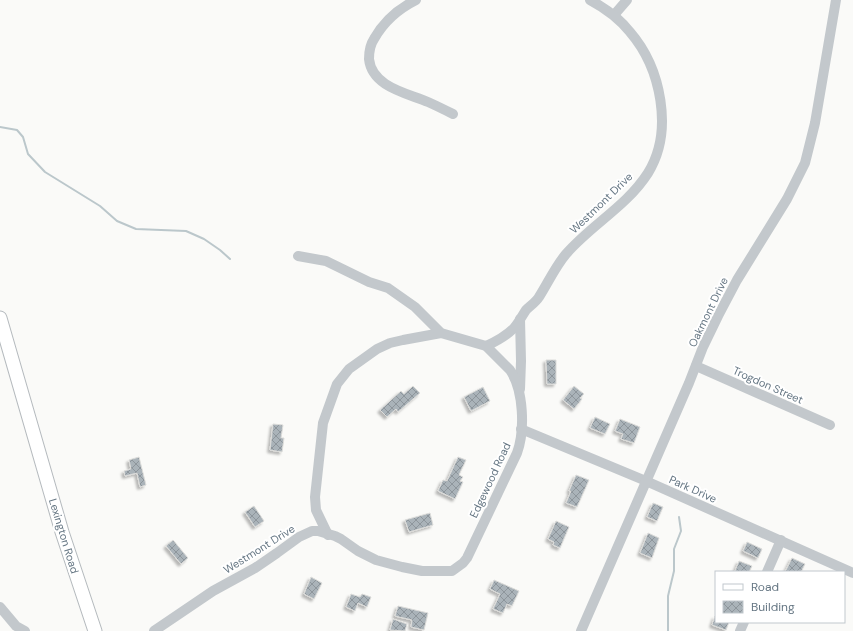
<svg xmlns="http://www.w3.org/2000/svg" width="853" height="631" font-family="'DM Sans',sans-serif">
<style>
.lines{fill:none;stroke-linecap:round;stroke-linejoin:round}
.stream{stroke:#bbc7cb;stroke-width:2}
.building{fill:url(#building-cross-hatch);stroke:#dcdcda;filter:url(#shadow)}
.major-casing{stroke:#b5babe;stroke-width:15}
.minor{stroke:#c3c8cc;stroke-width:10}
.major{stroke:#fff;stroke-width:13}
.labels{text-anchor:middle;stroke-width:4;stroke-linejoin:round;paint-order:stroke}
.street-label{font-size:11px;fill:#657683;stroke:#fff}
</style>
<defs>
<pattern id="building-cross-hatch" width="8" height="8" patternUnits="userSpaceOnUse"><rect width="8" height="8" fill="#aab3b9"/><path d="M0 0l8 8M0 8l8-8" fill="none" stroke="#8e969c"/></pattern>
<filter id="shadow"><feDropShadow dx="-2.5" dy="2.5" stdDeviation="1" flood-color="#0004"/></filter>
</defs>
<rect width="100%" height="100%" fill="#fafaf8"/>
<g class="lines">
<!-- stream -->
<g class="stream">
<polyline points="0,127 17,130 23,137 28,154 45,172 100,206 117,221 136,229 186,231 204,239 220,250 230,259"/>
<polyline points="668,631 668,596 674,571 674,549 681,531 679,517"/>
</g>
</g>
<!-- building -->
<g class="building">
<polygon points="546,360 556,360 556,384 547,384"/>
<polygon points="413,386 420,393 398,412 396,409 387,417 380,410 401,391 404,394"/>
<polygon points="574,386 584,394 580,398 582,399 574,409 563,400"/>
<polygon points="483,387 490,401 471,411 464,397"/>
<polygon points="595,417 610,424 605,434 590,428"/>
<polygon points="620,419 640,427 634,443 621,439 623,434 615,431"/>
<polygon points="273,424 283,425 281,438 284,438 282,452 270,450"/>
<polygon points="139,457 146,485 140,487 137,473 125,476 124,471 131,469 129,460"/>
<polygon points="458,457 466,460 459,475 463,477 460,481 463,482 455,499 438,491 443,480 447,481"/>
<polygon points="576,475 589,480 577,507 566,503 571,491 569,491"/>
<polygon points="653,503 663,507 657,521 647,517"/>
<polygon points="254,506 264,521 255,527 245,512"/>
<polygon points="430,513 433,525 409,532 405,520"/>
<polygon points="556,521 569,527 560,548 553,545 554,542 548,539"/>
<polygon points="648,533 659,538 652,558 640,553"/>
<polygon points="173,540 188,558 181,564 166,546"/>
<polygon points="747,542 762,549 758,558 743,551"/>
<polygon points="792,558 805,564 801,572 785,572"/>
<polygon points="739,561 752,566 749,572 738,572 735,571"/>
<polygon points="311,577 322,583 314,599 304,594"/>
<polygon points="494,580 519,591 512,606 507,604 503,613 493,609 500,594 490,589"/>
<polygon points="351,594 360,597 362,594 371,597 367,607 358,603 355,611 346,607"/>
<polygon points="398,606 428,613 424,630 411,627 412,620 395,616"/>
<polygon points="715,616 716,622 729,622 726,630 712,625"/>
<polygon points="393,619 407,624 405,631 390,630"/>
</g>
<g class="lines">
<defs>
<polyline id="major" points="0,318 62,532 95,631"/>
</defs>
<!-- major casing -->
<use href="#major" class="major-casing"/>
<!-- minor -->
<g class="minor">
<path d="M 416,0 C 398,9 384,21 374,39 C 370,45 369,52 369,59 C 372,87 407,93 428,102 C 437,106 445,110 453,114"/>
<polyline points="614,15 627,0"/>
<polyline points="520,319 521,361 520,389"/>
<path d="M 486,346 C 497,341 506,336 514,328 C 519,322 522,316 526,310 C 530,306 536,302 539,297 C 548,283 555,267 566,254 C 591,225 627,206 648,173 C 674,131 661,68 630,32 C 619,18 605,8 590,0"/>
<polyline points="696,366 830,425"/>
<polyline points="521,429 646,481 853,573"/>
<polyline points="328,535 316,510 315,497 323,423 337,384 349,369 377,349 390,343 403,340 441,333"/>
<polyline points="767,572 781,540"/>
<polyline points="0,607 16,626 25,631"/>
<path d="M 154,631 L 213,591 L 255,568 L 277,553 L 299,537 L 312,531 L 318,531 L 335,536 L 341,539 L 358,551 L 376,560 L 402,567 L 422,571 L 452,571 L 463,563 L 467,558 L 517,453 C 525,431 524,390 510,370 L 486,346 L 441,333 L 415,307 L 388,288 L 369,282 L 326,261 L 298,256"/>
<polyline points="581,631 689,383 703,347 718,316 737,280 787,199 805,163 815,123 836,0"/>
<polyline points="740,631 744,622"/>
</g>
<!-- major -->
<use href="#major" class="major"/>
</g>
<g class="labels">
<!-- street labels -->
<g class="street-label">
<text transform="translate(601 203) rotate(-44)" y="4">Westmont Drive</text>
<text transform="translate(708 312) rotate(-64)" y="4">Oakmont Drive</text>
<text transform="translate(768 385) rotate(24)" y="4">Trogdon Street</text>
<text transform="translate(490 480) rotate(-65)" y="4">Edgewood Road</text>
<text transform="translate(693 489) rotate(24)" y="4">Park Drive</text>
<text transform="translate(64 536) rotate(73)" y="4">Lexington Road</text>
<text transform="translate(259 549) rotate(-32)" y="4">Westmont Drive</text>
</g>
</g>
<!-- legend -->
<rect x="715" y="571" width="130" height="52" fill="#ffffff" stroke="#c1c8cd"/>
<rect x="723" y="584" width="20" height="6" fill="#ffffff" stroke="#c1c8cd"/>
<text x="751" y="591" font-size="12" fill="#657683">Road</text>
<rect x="723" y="601" width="20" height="12" fill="url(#building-cross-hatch)" stroke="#c1c8cd"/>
<text x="751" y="611" font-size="12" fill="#657683">Building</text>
</svg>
